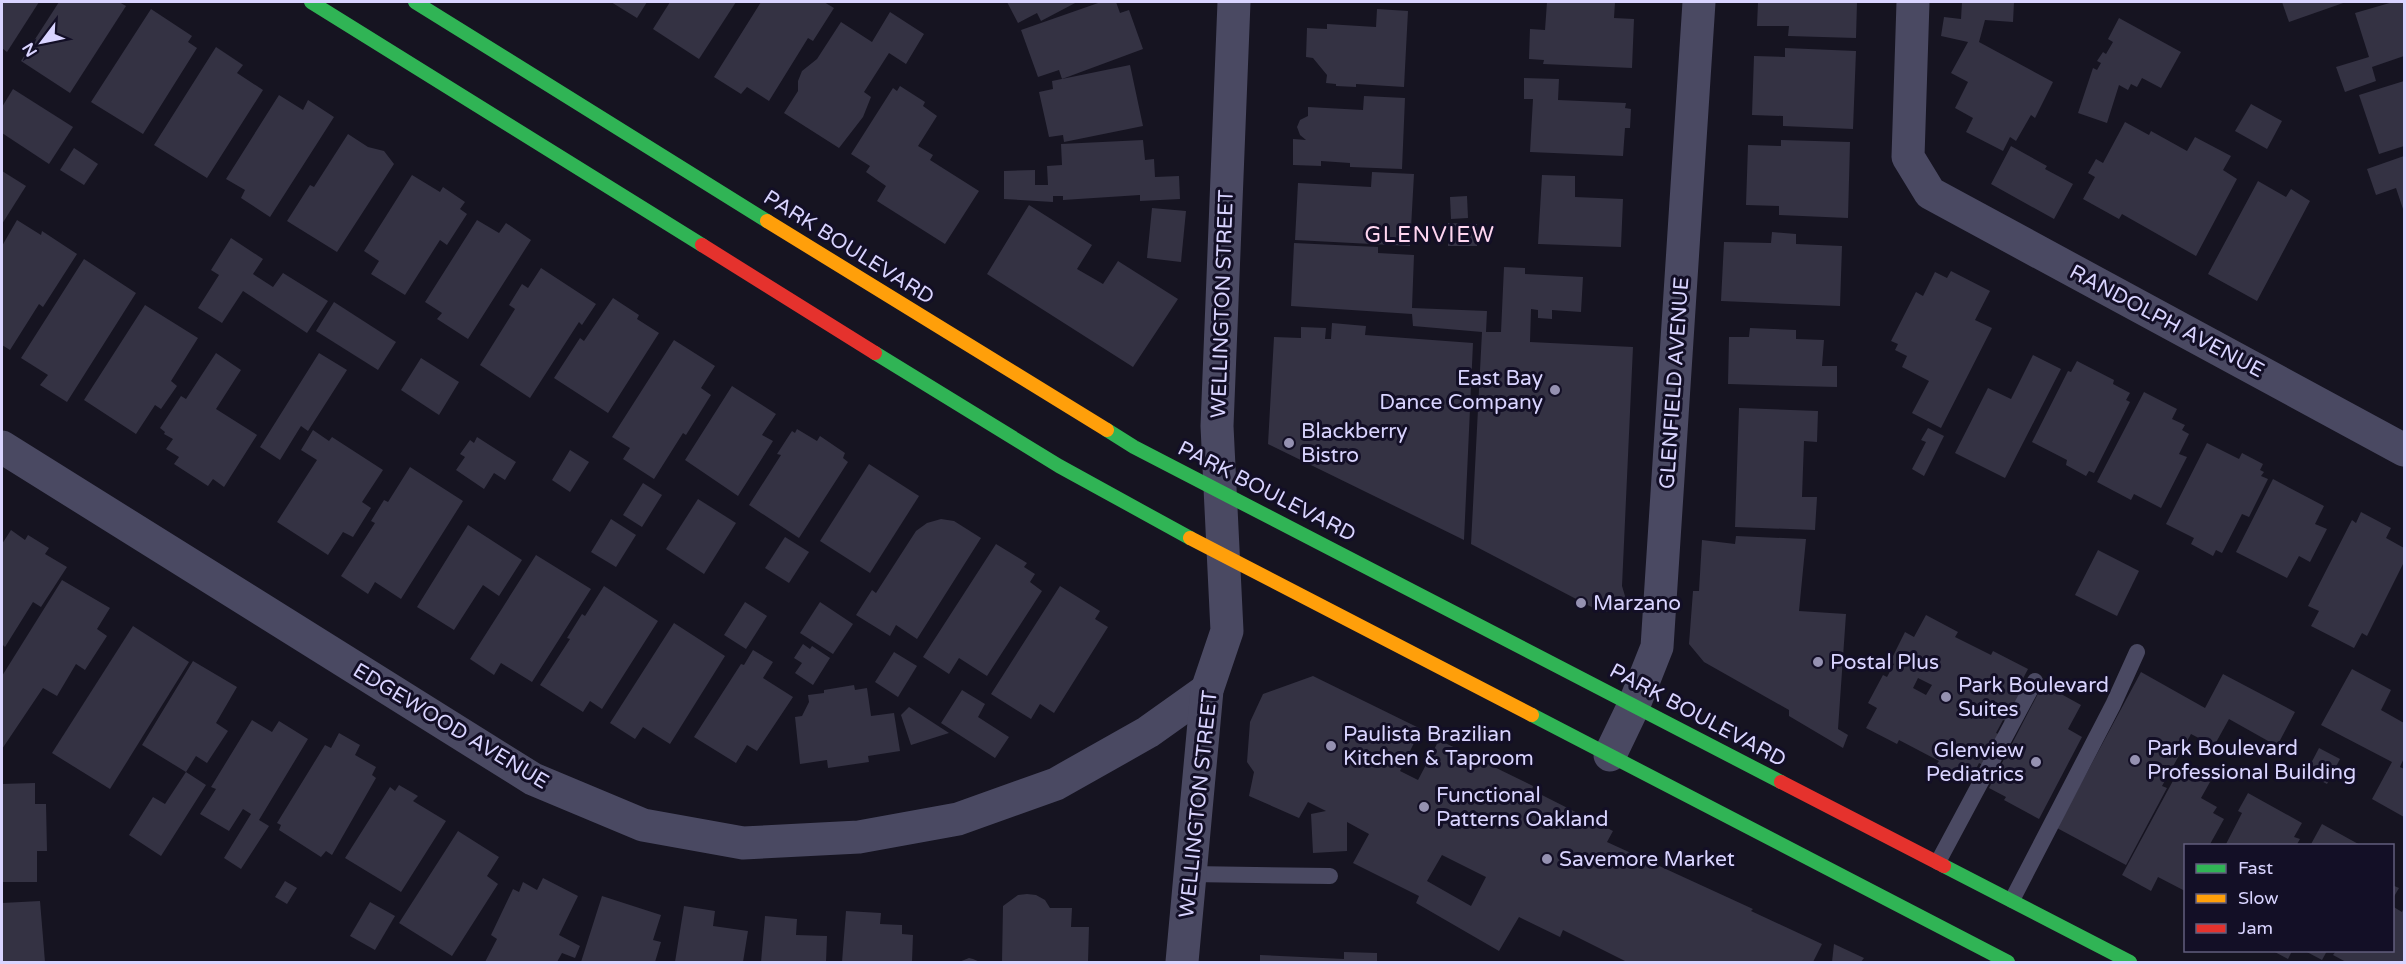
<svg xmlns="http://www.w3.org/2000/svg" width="2406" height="964" font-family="'Varela Round',sans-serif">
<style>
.building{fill:#343243;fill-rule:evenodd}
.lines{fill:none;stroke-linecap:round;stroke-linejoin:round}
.lane{stroke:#4a4962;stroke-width:16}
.street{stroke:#4a4962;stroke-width:33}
.fast{stroke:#30b455;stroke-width:14}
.slow{stroke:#ff9f0a;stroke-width:14}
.jam{stroke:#e5322d;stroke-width:14}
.poi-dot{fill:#9591b1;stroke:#130f26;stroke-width:2}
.labels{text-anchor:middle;stroke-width:6;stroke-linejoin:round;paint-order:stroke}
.street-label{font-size:21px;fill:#d9d4ff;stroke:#130f26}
.poi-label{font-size:21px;fill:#d9d4ff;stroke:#130f26;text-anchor:start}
.neighbourhood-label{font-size:22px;letter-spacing:1.5px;fill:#ffd6f0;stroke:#130f26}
</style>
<rect width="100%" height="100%" fill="#161421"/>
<!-- building -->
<g class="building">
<polygon points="2,2 39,2 7,52 2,48"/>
<polygon points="59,2 119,2 126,6 70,93 21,61"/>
<polygon points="611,2 647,2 637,18"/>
<polygon points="670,2 736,2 699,59 653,29"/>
<polygon points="761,2 824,2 834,8 813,41 808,38 769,101 747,87 741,94 714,77"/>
<polygon points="1007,2 1077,2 1041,21 1037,13 1018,23"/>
<polygon points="1101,2 1116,2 1120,13 1129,10 1143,49 1062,79 1059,70 1038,77 1021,30"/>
<polygon points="1547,2 1615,2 1614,18 1634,19 1632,68 1543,64 1544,60 1529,59 1530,29 1545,30"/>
<polygon points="1758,2 1857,2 1856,38 1788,36 1789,26 1757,26"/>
<polygon points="1962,2 2014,2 2013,22 1985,20 1979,42 2053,82 2035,118 2031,115 2016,141 2010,137 2003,151 1966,132 1973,118 1955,108 1968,82 1951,73 1968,42 1941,36 1944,17 1961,19"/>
<polygon points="2282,2 2346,2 2289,22"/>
<polygon points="2393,2 2404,2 2404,56 2372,67 2376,81 2345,92 2336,67 2369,57 2355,13"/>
<polygon points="151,9 192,36 188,42 197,48 143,134 91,102"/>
<polygon points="1377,9 1408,11 1404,87 1356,84 1356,87 1336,86 1336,84 1326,83 1327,75 1313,58 1306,57 1307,28 1327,29 1327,24 1376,27"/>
<polygon points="890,12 924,34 906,64 889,53 864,92 871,97 863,117 839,148 784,113 798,91 798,81 802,71 817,59 841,22 872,42"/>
<polygon points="2119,18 2181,52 2161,88 2142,78 2137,87 2131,84 2128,90 2119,85 2107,123 2078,113 2093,68 2097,70 2101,63 2097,61 2103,52 2106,54 2113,42 2108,39"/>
<polygon points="216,47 243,65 237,73 263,90 207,178 154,145"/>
<polygon points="1785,48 1856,51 1853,129 1783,126 1783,116 1752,115 1754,56 1785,57"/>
<polygon points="1130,65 1143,126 1064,142 1063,135 1049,137 1039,92 1053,89 1052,81"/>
<polygon points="1524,78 1559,79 1558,100 1626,103 1625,108 1631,109 1630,128 1625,128 1623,156 1530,152 1533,99 1524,99"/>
<polygon points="2404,81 2404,146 2379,154 2359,95"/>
<polygon points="900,86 925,102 923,106 937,116 918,146 933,155 930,160 979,191 945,244 877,201 886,186 866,172 870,166 851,154 893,88 897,91"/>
<polygon points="13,89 73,127 49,164 2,133 2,107"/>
<polygon points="279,95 303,110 308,100 334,117 270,217 241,198 245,190 226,179"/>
<polygon points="1364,96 1405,98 1402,169 1350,167 1350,163 1321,161 1321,166 1293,165 1293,139 1306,140 1300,135 1297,127 1300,120 1308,116 1308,107 1363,110"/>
<polygon points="2251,104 2282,121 2267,149 2235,131"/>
<polygon points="2125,122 2149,135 2151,131 2187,151 2195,137 2231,156 2223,170 2237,179 2196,256 2122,214 2119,219 2083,199 2095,177 2088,173 2096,159 2103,163"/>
<polygon points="348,134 368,147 384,151 394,164 337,252 287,221 310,185 314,187"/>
<polygon points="1143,140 1145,160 1154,159 1155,177 1179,176 1180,199 1140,201 1140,195 1063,200 1063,196 1053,196 1053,202 1004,199 1004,171 1035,170 1035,185 1048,185 1047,166 1062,165 1061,144"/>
<polygon points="1781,140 1850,142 1848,218 1779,215 1779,206 1746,205 1748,145 1781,146"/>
<polygon points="2011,146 2047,166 2045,169 2073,184 2054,219 1991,184"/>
<polygon points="74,148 98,164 84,185 60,170"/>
<polygon points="2404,156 2404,212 2396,188 2376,195 2367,169"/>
<polygon points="2,171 26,186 2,224"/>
<polygon points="1372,172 1414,174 1410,246 1295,240 1298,183 1371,187"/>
<polygon points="412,175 440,192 443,187 465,202 460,209 467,214 447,245 440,240 405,295 371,274 379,261 364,251"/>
<polygon points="1542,175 1575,176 1575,197 1623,199 1621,247 1538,244"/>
<polygon points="2258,181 2286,197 2291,189 2310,201 2257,301 2208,274"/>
<polygon points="1467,196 1468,218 1451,219 1450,197"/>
<polygon points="1029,205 1092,245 1077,269 1103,284 1118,261 1178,299 1133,367 987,274"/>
<polygon points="1152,208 1186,211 1181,262 1147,258"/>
<polygon points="17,220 41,235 42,231 77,254 43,307 39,304 10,350 2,345 2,246"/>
<polygon points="477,220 499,233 506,223 531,240 468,339 437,319 442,313 425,302"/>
<polygon points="1448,223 1477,224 1477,246 1448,246"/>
<polygon points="1772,232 1796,234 1796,244 1842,246 1840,306 1721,301 1724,242 1771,243"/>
<polygon points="231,238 263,259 253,274 273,287 283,273 328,301 307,333 243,291 222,323 198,308 219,275 211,270"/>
<polygon points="1294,243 1378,247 1378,253 1414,255 1412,308 1487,311 1486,332 1501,332 1504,267 1525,268 1525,274 1583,277 1581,312 1552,310 1552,319 1538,318 1538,310 1531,309 1530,342 1633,347 1622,586 1625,596 1621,607 1617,611 1601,612 1471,544 1482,332 1413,326 1412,314 1291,306"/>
<polygon points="84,259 136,293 67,402 40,385 48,375 21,358"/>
<polygon points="541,268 596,304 582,325 579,322 530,398 480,365 515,309 509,305 522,284 528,288"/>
<polygon points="1951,271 1990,291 1975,320 1992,328 1941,428 1912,413 1929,381 1902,367 1907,356 1895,350 1898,344 1891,341 1916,292 1923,296 1935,272 1947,278"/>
<polygon points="613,298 639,315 637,319 659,333 608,413 554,378 580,338 584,341"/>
<polygon points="334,302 396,342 378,370 316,331"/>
<polygon points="145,305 198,338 171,381 177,386 161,409 155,405 136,434 84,400"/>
<polygon points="1332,323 1366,326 1365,335 1473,343 1464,540 1268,444 1274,337 1301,338 1301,327 1326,328 1325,339 1331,339"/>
<polygon points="1750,328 1796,330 1796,339 1824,340 1822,366 1837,366 1837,387 1728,384 1729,337 1749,337"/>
<polygon points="674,340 715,366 701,388 711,395 686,435 683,433 654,479 623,459 630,448 612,437"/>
<polygon points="216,353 241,370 216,409 257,435 224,487 213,479 208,486 174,464 179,457 166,449 173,439 164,434 165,432 160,428 181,396 186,399"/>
<polygon points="319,353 347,370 308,431 301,426 280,460 260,447"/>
<polygon points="2033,355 2061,369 2005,478 1955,453 1988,388 2011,399"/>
<polygon points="421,358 459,382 439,415 401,390"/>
<polygon points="2077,361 2114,380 2113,384 2130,393 2126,400 2130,402 2094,473 2089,471 2086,476 2066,465 2067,460 2032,442 2068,371 2071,372"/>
<polygon points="732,386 776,414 762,435 773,441 738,496 685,460"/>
<polygon points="2144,392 2177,409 2172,419 2185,425 2182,430 2189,434 2179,454 2187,457 2161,508 2134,494 2131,500 2097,482"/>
<polygon points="1739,408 1818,411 1817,442 1804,441 1802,497 1817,497 1815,530 1735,527"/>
<polygon points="1928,428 1944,436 1924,476 1912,469 1926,442 1921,440"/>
<polygon points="797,429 817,441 820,436 845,453 843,458 848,462 799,538 749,505 781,455 777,454 792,431 795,433"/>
<polygon points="313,430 329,441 332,437 383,470 362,502 371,508 353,537 343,532 328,555 277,522 317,460 301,450"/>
<polygon points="477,437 516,462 505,480 494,473 484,489 456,470 465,457 460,454 470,440 474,443"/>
<polygon points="2207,443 2239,459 2242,453 2263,464 2260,470 2264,472 2261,476 2268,479 2249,517 2242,514 2222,553 2216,550 2213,556 2191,544 2194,538 2166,524"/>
<polygon points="570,450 589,462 570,492 552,480"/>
<polygon points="869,464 919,496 870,573 820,541"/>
<polygon points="410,467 463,501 401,599 375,582 368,594 341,576 375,523 371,521 384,500 388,502"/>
<polygon points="2273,479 2324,506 2315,524 2327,529 2310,562 2299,556 2287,578 2236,552"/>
<polygon points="643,483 662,495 642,527 623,515"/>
<polygon points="698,499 736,523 704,574 666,549"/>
<polygon points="2361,512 2391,528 2386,538 2404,548 2404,562 2367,636 2362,633 2354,648 2311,626 2319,611 2308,606 2352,520 2356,523"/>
<polygon points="611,519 636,535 616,567 591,552"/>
<polygon points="941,519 954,521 981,538 917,639 896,625 890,636 856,615 872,590 876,593 916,531 927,523"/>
<polygon points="468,525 522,560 499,596 483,585 454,630 417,607"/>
<polygon points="11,530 25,540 28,535 49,548 45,554 67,567 41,607 33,602 5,647 2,644 2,544"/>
<polygon points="1736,536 1806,539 1799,611 1846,614 1838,729 1848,735 1843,748 1789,716 1789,710 1704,662 1689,644 1693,591 1699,591 1702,540 1735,544"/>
<polygon points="785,537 809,552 789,583 765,568"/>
<polygon points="996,544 1027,563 1024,567 1035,574 1030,582 1042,591 987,676 959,658 949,674 923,657"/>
<polygon points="2098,550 2139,571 2117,616 2075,595"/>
<polygon points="536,555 591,589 532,682 501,663 494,675 470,659"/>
<polygon points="62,580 110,608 97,629 107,636 85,670 76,664 57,696 43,688 2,749 2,676"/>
<polygon points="604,586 658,621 602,709 590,701 583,712 540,685 570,639 567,638 582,614 585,616"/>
<polygon points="1060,586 1100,611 1095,619 1108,627 1054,713 1040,704 1031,719 991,694"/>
<polygon points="745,602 767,616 746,649 724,635"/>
<polygon points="820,602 853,624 833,654 800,633"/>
<path d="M 1926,615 L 1958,632 L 1955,637 L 1991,655 L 1993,651 L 2028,669 L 2016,692 L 2022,695 L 2008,722 L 2003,720 L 1996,733 L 2001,735 L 1985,766 L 1979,763 L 1969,783 L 1936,765 L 1939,761 L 1899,740 L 1897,744 L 1866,728 L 1877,708 L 1868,703 L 1883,675 L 1887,677 L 1894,664 L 1890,662 L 1905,632 L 1914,637 ZM 1918,678 L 1932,685 L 1926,695 L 1913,688 ZM 1964,699 L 1979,707 L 1972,719 L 1957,712 Z"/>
<polygon points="674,623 725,656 670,744 643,727 635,739 610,723"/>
<polygon points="133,626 189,662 110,789 52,753"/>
<polygon points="803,644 810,649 812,646 830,658 813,685 795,673 802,663 794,658"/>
<polygon points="753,650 773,662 763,678 793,697 757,751 747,745 736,763 694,737 741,664 744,665"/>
<polygon points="894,652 917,666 898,697 875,682"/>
<polygon points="193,661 237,687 216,723 228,731 207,763 196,756 186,772 142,745"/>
<polygon points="2352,669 2391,690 2381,710 2404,723 2404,758 2400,767 2404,769 2404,817 2372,799 2392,762 2321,725"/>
<polygon points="2141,672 2205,708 2223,674 2295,712 2277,746 2229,719 2214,746 2191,734 2162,786 2167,788 2126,865 2057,828"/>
<path d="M 1313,676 L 1421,729 L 1400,771 L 1418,780 L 1439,740 L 1533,786 L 1532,790 L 1613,831 L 1607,842 L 1753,909 L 1751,911 L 1822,944 L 1813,962 L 1627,962 L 1563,930 L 1560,937 L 1519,917 L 1499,951 L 1416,903 L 1419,896 L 1353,863 L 1369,834 L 1347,822 L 1347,851 L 1313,853 L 1311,814 L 1326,811 L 1308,802 L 1299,818 L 1249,796 L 1254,772 L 1247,762 L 1250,722 L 1263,694 ZM 1442,855 L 1486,877 L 1471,906 L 1427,881 Z"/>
<polygon points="2043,684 2081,705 2068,729 2082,737 2039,819 2004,800 2006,797 1989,788"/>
<polygon points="854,685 855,690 867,688 871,716 894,713 900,751 868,756 869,762 828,768 827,760 800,764 795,717 802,716 809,702 808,695 824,693 824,690"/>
<polygon points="962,690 985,704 978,717 1009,737 995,758 941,723"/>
<polygon points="909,707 949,733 911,745 901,715"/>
<polygon points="252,720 272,732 279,721 308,739 259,820 269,826 241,869 224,858 251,814 243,809 229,831 200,814 216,789 211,787"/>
<polygon points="339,733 360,745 355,755 376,767 372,775 376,778 332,855 326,851 321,857 279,830 281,825 277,823 325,745 331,748"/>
<polygon points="2319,748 2340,759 2327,784 2306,773"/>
<polygon points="2181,766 2210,782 2201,798 2217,807 2213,813 2224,819 2209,846 2186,846 2185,891 2158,877 2151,891 2122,875"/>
<polygon points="186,772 206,785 161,856 129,835 153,797 165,804"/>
<polygon points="35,783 35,804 46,804 47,851 37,851 37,882 2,882 2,784"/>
<polygon points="399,785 418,796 413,801 446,821 401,892 345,858 390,787 395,791"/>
<polygon points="2248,793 2302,823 2294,837 2300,839 2296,846 2225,846 2242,813 2238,811"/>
<polygon points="2322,824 2362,846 2310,846"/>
<polygon points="458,831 499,857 487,876 498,884 452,956 399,923"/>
<polygon points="543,878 578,896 559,935 580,946 575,958 562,953 557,962 485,962 497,939 491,935 513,889 519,892 523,882 537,890"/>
<polygon points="285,881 297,888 287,904 275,897"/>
<polygon points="2392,885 2399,888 2392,900"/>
<polygon points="1027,894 1036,895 1045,900 1050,908 1072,908 1071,927 1089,927 1088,962 1002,962 1003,906 1018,895"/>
<polygon points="602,896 661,915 653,940 661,942 655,962 581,962"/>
<polygon points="40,901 45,962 2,962 2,903"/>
<polygon points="370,902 395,916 375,950 350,936"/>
<polygon points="684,906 715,911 713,926 748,931 743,962 675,962"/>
<polygon points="2392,906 2402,912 2404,907 2404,962 2346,962 2333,955 2336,951 2392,951"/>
<polygon points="846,911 881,913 880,924 902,925 902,934 913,935 912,962 842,962"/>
<polygon points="765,916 797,919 796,935 827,936 826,962 761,962"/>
<polygon points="1834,944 1864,958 1861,962 1832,962"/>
<polygon points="2273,951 2292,951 2288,959"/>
<polygon points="2305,951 2327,951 2322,960"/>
<polygon points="1344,952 1377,953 1377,962 1260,962 1260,955 1344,959"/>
<polygon points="969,958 973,959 980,962 959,962"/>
</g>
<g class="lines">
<!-- lane -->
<g class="lane">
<polyline points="1938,862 2035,681"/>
<polyline points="1190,874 1330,876"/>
<polyline points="2012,900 2113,705 2137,652"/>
</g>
<!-- street -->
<g class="street">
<polyline points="1913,2 1908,157 1930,193 2404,450"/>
<polyline points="2,447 533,779 643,825 743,843 859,837 958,819 1056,784 1148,732 1207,690"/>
<polyline points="1610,755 1634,705 1657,647 1699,2"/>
<polyline points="1182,962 1207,690 1227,631 1217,426 1234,2"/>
</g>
<!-- fast -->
<g class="fast">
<polyline points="311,2 702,245"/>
<polyline points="415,2 767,221"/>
<polyline points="875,353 1059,466 1190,538"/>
<polyline points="1107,430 1134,447 1781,782"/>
<polyline points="1532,715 2008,962"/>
<polyline points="1944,866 2130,962"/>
</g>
<!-- slow -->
<g class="slow">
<polyline points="767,221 1107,430"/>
<polyline points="1190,538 1532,715"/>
</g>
<!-- jam -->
<g class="jam">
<polyline points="702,245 875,353"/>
<polyline points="1781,782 1944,866"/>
</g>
</g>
<!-- markers -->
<g class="poi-dot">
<circle cx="1555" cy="390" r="6"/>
<circle cx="1289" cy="443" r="6"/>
<circle cx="1581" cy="603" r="6"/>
<circle cx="1818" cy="662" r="6"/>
<circle cx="1946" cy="697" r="6"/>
<circle cx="1331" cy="746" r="6"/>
<circle cx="2135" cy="760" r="6"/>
<circle cx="2036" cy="762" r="6"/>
<circle cx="1424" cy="807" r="6"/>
<circle cx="1547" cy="859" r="6"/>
</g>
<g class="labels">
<!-- street labels -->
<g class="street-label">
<text transform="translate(849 247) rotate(32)" y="7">PARK BOULEVARD</text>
<text transform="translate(1222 304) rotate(-88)" y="7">WELLINGTON STREET</text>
<text transform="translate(2167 321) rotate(28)" y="7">RANDOLPH AVENUE</text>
<text transform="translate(1674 383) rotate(-86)" y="7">GLENFIELD AVENUE</text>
<text transform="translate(1267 491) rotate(27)" y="7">PARK BOULEVARD</text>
<text transform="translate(1698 715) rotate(28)" y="7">PARK BOULEVARD</text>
<text transform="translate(451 726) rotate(31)" y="7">EDGEWOOD AVENUE</text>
<text transform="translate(1198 804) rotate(-84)" y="7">WELLINGTON STREET</text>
</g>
<!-- poi labels -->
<g class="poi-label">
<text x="1543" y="385" text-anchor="end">East Bay<tspan x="1543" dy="24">Dance Company</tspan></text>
<text x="1301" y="438">Blackberry<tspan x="1301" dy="24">Bistro</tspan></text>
<text x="1593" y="610">Marzano</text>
<text x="1830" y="669">Postal Plus</text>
<text x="1958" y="692">Park Boulevard<tspan x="1958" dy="24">Suites</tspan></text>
<text x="1343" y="741">Paulista Brazilian<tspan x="1343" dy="24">Kitchen &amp; Taproom</tspan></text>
<text x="2147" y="755">Park Boulevard<tspan x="2147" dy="24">Professional Building</tspan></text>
<text x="2024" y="757" text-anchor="end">Glenview<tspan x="2024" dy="24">Pediatrics</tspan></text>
<text x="1436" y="802">Functional<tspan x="1436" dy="24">Patterns Oakland</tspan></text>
<text x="1559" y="866">Savemore Market</text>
</g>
<!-- neighbourhood labels -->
<g class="neighbourhood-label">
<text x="1430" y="242">GLENVIEW</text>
</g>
</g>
<!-- border -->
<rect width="2406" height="964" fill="none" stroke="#d9d4ff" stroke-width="6"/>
<!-- legend -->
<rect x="2184" y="844" width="210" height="108" fill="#130f26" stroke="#625e7d" stroke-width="1.5"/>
<rect x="2196" y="864" width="30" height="9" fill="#30b455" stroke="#625e7d" stroke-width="1.5"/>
<text x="2238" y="874" font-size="18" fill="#d9d4ff">Fast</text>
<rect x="2196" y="894" width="30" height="9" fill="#ff9f0a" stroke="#625e7d" stroke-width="1.5"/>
<text x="2238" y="904" font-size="18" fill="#d9d4ff">Slow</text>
<rect x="2196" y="924" width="30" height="9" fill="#e5322d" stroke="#625e7d" stroke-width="1.5"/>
<text x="2238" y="934" font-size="18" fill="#d9d4ff">Jam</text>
<!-- north arrow -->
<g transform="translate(42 42) rotate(238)" stroke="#130f26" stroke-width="4.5" paint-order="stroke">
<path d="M0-4.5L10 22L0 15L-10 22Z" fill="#d9d4ff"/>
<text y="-9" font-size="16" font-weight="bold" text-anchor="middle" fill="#d9d4ff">N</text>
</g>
</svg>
